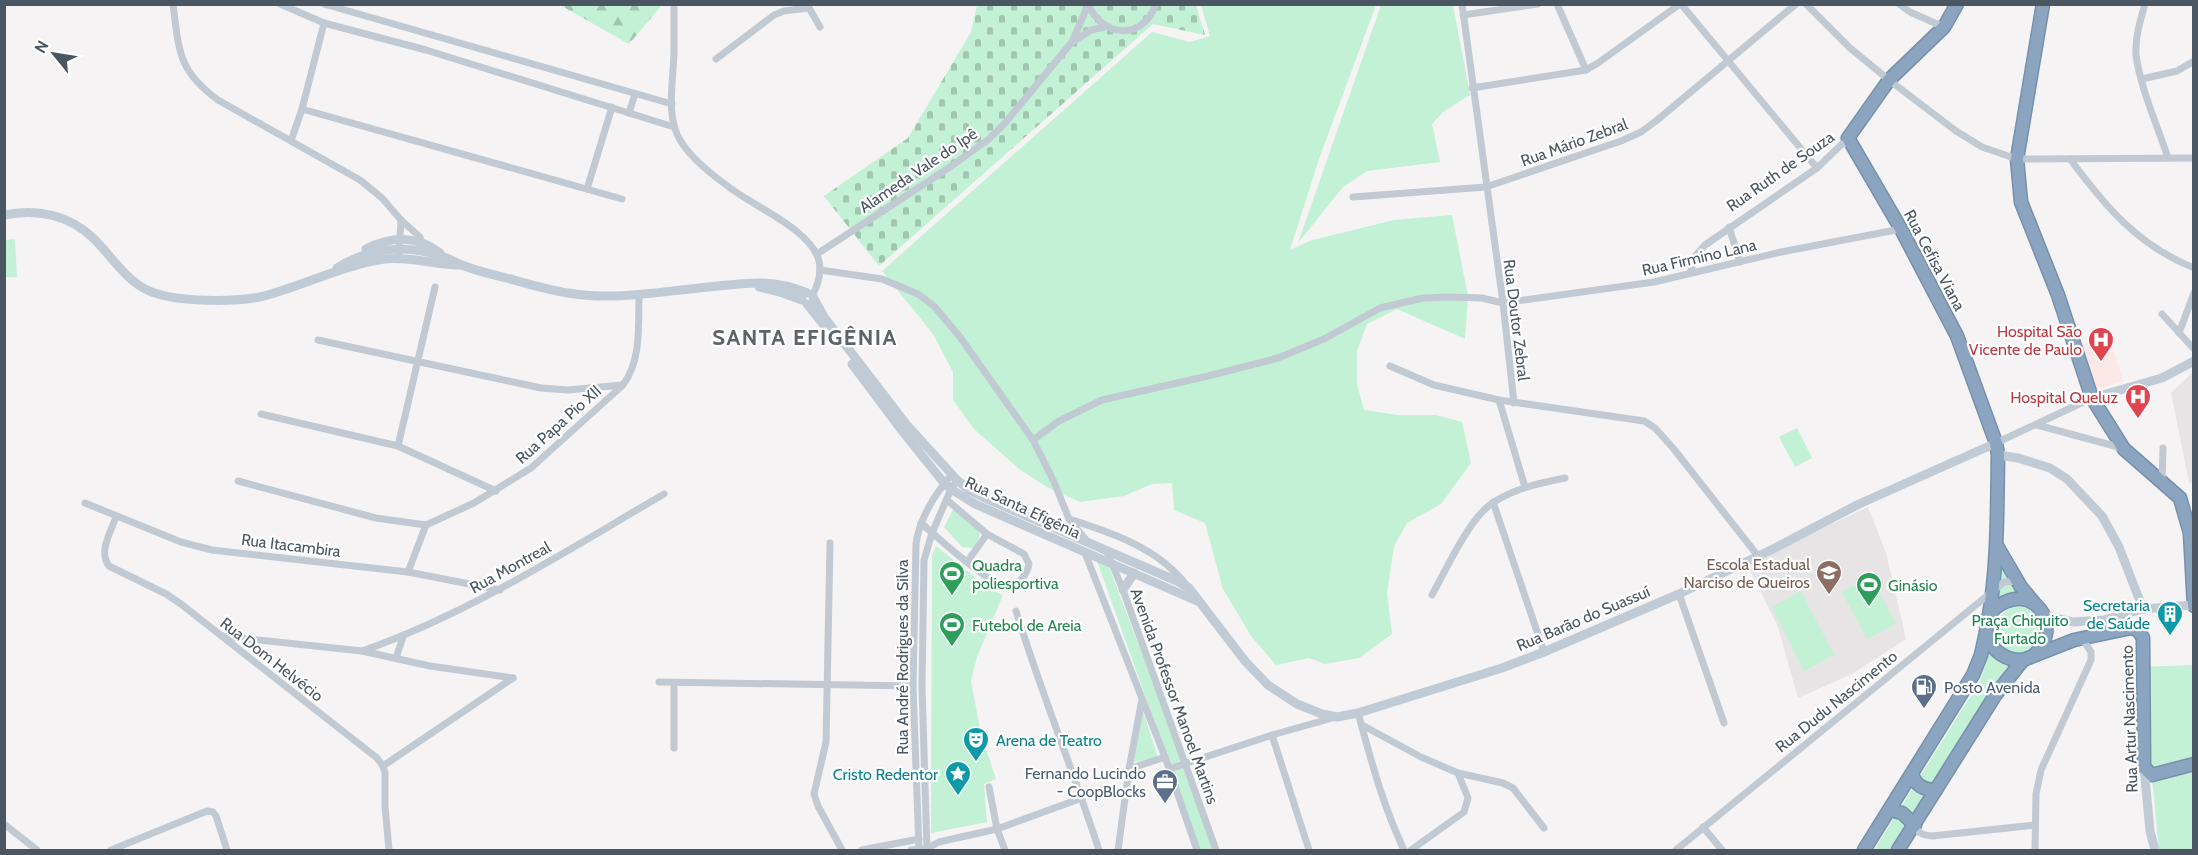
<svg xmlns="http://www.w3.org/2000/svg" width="2198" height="855" font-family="Cabin,sans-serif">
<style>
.education{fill:#e6e4e5}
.medical{fill:#fce8e6}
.forest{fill:url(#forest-firs)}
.cemetery{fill:url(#cemetery-stones)}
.park{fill:#c3f1d5}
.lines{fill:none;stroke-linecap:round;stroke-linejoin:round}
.highway-casing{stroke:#7690ad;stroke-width:15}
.street{stroke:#c1cad2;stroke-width:7}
.secondary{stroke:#c1cbd6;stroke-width:9}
.highway{stroke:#8ba5c1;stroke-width:12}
.labels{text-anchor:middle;stroke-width:4.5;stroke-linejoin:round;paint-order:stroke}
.street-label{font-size:16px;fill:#4a5661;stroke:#fff}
.health-label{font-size:16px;fill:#be3a42;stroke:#fff;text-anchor:end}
.education-label{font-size:16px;fill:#785e54;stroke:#fff;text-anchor:end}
.leisure-label{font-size:16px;fill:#27864d;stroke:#fff;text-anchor:start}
.culture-label{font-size:16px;fill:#0d838f;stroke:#fff;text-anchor:end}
.park-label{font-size:16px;fill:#17864f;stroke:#fff}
.service-label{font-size:16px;fill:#4e5e75;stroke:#fff;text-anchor:start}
.district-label{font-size:22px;font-weight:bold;letter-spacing:1.5px;fill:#5f6368;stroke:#fff}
</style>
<defs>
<pattern id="forest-firs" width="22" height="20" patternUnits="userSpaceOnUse" patternTransform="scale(1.5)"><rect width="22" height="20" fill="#c3f1d5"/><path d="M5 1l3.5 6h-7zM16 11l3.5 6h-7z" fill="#a0c6b0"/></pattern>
<pattern id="cemetery-stones" width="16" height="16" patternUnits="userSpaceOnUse" patternTransform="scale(1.5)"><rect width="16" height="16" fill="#c3f1d5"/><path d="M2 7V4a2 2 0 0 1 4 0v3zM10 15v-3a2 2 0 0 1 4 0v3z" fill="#a0c6b0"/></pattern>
</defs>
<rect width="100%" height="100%" fill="#f5f3f3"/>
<!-- education -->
<g class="education">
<polygon points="2193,372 2194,482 2189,483 2171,393"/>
<polygon points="1868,507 1886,553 1906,639 1852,674 1798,698 1778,627 1747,564"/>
</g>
<!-- medical -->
<polygon class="medical" points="2110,339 2123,381 2095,390 2079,345"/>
<!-- forest -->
<polygon class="forest" points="662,5 629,44 560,5 662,4"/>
<!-- cemetery -->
<polygon class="cemetery" points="977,5 1196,5 1205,35 1153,24 879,266 824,196 908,138 971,32"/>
<!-- park -->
<g class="park">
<polygon points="1201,5 1376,5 1319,159 1290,250 1309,241 1394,220 1452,215 1468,296 1465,339 1397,309 1367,324 1357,351 1357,384 1364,410 1398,415 1436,415 1462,422 1471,463 1441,504 1407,523 1394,546 1387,593 1392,634 1359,658 1325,664 1309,658 1276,665 1251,636 1223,589 1205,523 1174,510 1172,483 1152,484 1124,496 1080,502 1047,487 1019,469 974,429 953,400 953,372 933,334 882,271 1152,32 1190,42 1210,36"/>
<polygon points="1381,5 1453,5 1470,95 1443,112 1432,124 1440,162 1367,171 1343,187 1298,243"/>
<polygon points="15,239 17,277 5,277 5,240"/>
<polygon points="1797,428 1812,458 1795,467 1779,437"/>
<path d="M 954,508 C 963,517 974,524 980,534 L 976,545 L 972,548 L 962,547 L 944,527 Z"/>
<polygon points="936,546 991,590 1003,595 977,657 971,681 981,734 996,779 984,784 987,822 931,833 932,556"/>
<polygon points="1998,550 2027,600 1993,607"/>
<polygon points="1097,561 1108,565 1183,761 1170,765"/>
<polygon points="1871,576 1896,624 1867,639 1842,592"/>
<polygon points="1801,591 1834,655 1804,671 1772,607"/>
<path d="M 2019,605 L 2027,606 L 2035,611 L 2044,634 C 2039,639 2034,649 2028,652 C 2000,665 1978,615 2019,605 Z"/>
<polygon points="1991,647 2017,662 1991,689 1892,850 1874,850 1980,681"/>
<polygon points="2193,665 2193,850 2159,850 2151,768 2148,768 2141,667"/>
<polygon points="1143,711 1158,758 1134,762"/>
<polygon points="1182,767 1216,850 1199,850 1169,770"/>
</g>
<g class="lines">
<defs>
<g id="highway">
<path d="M 1957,4 L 1944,27 L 1889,80 L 1848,138 L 1901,229 L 1957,336 L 1996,443 L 1998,455 C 1997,510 1998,566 1988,621"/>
<polyline points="2043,4 2017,159 2021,202 2058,295 2092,398 2124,449 2180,498 2190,533 2194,606"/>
<polyline points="1997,546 2021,587 2035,604"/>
<path d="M 2035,654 C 2061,629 2039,587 2005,602 C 1971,616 1987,662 2023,660 L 2074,640 L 2131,628 L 2138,630 L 2143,638 L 2144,767 L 2152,775 L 2194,764"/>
<path d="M 1912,774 C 1915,785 1924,790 1936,790"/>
<polyline points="1890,810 1902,813 1915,825"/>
<polyline points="1864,850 1973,675 1981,655 1986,632"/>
<polyline points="1898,850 1996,694 2023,660"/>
</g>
</defs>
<!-- highway casing -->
<use href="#highway" class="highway-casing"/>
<!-- street -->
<g class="street">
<path d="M 173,4 C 179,51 178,71 218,100 L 360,180 L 382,198 L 401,220"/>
<polyline points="280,4 324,23 426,50 674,127"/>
<polyline points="324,4 672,104"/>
<path d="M 674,4 C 674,20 674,35 674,50 C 674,78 665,115 680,140 C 691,159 715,177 733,190 C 756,207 812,231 819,261 C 822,274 818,285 812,296"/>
<path d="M 1088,4 C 1102,38 1143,41 1156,4"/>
<polyline points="1462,4 1503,303 1514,403"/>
<polyline points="1557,4 1586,70"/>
<polyline points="1681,4 1817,168"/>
<polyline points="1806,4 1850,48 1889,80 1956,131 1982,147 2017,159 2194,158"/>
<polyline points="1899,4 1910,12 1944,27"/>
<path d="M 2145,4 C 2140,21 2135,38 2136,55 C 2140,87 2158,127 2168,158"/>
<polyline points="808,6 820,27"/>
<polyline points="1463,15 1538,4"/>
<polyline points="1074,41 1091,30 1105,27"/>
<polyline points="716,59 774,15 784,11 808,8"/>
<polyline points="2142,79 2177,71 2194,61"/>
<polyline points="1472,88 1586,70 1598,63 1680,4"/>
<polyline points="302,109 622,199"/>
<polyline points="629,113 635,94"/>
<polyline points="291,141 302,109 324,23"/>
<path d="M 2070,159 C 2105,206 2137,245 2194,268"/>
<polyline points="587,189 612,107"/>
<polyline points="1353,197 1486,187 1621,141 1641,132 1656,121 1796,4"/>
<polyline points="1729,227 1740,262"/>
<polyline points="399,254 401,220 420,237 422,246"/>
<polyline points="817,254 950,167 989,139 1005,123 1072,42 1088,5"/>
<polyline points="820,270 882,279 918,294 934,306 960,337 1033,440 1054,482 1069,519 1086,540"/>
<polyline points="1690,273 1696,255 1705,245 1817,168 1842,144 1851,143"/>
<polyline points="2162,314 2194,349"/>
<polyline points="2179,333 2194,293"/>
<polyline points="318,340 541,388 568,390 622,385"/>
<polyline points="1390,366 1434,385 1499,400 1644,421 1655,428 1673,448 1758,556"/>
<polyline points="1499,400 1525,487"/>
<polyline points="261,414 398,446 496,491"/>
<polyline points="2037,425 2122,448"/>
<polyline points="1033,440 1059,421 1102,400 1208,376 1278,358 1324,339 1380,308 1423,298 1447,297 1482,298 1503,303 1654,282 1781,252 1901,229"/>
<polyline points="1996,443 2092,398"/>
<polyline points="398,446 435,287"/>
<path d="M 238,481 L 376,518 L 426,525 L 474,503 L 531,468 L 623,385 C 642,359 638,325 639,294"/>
<polyline points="2162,482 2163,448"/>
<polyline points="1493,502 1544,652"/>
<polyline points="85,503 181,542 212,550 408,572 500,590"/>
<path d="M 116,517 C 111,532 98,551 109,566 L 166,594 L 181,604 L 377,758 L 383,766 L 385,773 L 385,806 L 389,850"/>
<path d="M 1069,519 C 1112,533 1159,548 1187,586"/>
<path d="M 921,523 C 935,535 992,588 1008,586 C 1020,585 1027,574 1029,564 L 1024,554 L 987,534 L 947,500"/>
<polyline points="830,543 826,742 814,794 818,806 842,850"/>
<polyline points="1106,550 1123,590 1216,850"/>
<polyline points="1085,553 1165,757 1197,850"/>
<polyline points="967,562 987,534"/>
<polyline points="408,572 426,525"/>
<polyline points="1679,594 1724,723"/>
<path d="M 1432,595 C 1446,570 1470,516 1494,502 C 1516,488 1540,483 1565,478"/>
<path d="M 1016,611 C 1041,692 1073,770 1099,850"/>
<polyline points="222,636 362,651 430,666 513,678"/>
<path d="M 362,651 C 470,613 566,551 664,494"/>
<polyline points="396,658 403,637"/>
<polyline points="659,682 913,686"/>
<polyline points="674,683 674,748"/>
<path d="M 1358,713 C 1372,763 1382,803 1404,850"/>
<polyline points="1362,725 1421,757 1458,773 1503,783 1513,788 1544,828"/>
<polyline points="1272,735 1309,850"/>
<polyline points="383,766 513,678"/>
<polyline points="1129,769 1165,757"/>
<polyline points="1169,769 1272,735 1336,717"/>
<polyline points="989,787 997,829 1005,850"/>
<polyline points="4,824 37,850"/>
<path d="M 1915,825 C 1918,834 1923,835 1932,836 L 2035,825"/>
<polyline points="1703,827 1722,850"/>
<polyline points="111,850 207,811 213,812 216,816 227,850"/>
<polyline points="862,850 919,839"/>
<polyline points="911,850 928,848 939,842 997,829 1082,798"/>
<path d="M 919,850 L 913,686 L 916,544 C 919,519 936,493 952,474"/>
<polyline points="927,850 922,687 924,560 932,533 951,489 957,480"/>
<polyline points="1118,850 1129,769 1142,699"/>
<polyline points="1411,850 1464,812 1468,798 1458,773"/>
<polyline points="1676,850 2004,582 2018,581"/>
<polyline points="2035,850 2036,794 2041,770 2091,660 2091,652 2082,638"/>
</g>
<!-- secondary -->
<g class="secondary">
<path d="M 4,215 C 37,208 69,215 93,238 C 114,258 128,286 158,294 C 185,302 244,303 271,294 C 309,283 345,265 384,259 C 410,256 435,265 461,265"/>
<path d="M 366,249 C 392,236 416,235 440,253"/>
<path d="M 337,268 C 369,248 405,244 441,256 C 449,258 455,263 462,265 C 476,271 492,274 506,278 C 526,283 547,290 568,293 C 614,301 663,291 709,287 C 746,283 772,278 807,293"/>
<polyline points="759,287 780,292 802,300"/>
<polyline points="813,297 824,317 906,424 957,480 969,490 985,498 1177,581 1189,588 1245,661 1268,685 1297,704 1322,714 1337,717 1358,713 1502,668 1544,652 1679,594 1773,549 1859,504 1996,443"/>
<polyline points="807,304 823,324"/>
<polyline points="852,364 903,432 944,483 951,489 975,504 1197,601"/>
<polyline points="2092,398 2162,378 2194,361"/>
<polyline points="1998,455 2018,458 2050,468 2067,479 2102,516 2119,547 2143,609"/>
<polyline points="1123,590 1134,573"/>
<polyline points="2044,615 2073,622 2089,621 2104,620 2143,609 2193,605"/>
<polyline points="2144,767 2150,831 2155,850"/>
</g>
<!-- highway -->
<use href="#highway" class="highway"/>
</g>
<!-- icons -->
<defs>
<symbol id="hospital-pin" viewBox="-11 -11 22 30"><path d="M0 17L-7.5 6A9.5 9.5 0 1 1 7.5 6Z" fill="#e0444e" stroke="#fff"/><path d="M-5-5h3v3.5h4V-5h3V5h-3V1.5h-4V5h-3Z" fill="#fff"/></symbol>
<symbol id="school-pin" viewBox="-11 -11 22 30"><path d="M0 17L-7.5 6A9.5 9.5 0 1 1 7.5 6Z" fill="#8d6e63" stroke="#fff"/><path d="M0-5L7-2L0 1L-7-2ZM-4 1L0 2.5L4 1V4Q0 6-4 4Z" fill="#fff"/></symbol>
<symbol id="stadium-pin" viewBox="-11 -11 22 30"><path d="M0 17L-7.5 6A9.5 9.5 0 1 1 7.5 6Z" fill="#2e9e5b" stroke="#fff"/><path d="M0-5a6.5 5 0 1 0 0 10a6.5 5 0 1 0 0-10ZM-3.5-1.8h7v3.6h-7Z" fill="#fff"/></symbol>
<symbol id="building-pin" viewBox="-11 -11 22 30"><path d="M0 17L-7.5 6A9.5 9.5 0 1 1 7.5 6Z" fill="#0f9aa8" stroke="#fff"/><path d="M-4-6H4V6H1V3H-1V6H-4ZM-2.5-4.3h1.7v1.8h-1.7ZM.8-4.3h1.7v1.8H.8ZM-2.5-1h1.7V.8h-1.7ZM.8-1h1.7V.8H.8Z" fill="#fff"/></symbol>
<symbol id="fuel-pin" viewBox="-11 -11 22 30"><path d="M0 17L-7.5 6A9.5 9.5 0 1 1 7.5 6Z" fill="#5c6f8a" stroke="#fff"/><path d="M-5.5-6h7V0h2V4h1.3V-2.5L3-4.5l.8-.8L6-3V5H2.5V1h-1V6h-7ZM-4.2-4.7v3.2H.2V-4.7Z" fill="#fff"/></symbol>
<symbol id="theatre-pin" viewBox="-11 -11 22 30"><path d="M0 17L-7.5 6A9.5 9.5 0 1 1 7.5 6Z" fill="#0f9aa8" stroke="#fff"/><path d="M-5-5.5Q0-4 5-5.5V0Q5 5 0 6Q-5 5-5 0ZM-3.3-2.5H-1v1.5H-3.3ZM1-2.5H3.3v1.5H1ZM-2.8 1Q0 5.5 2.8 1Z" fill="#fff"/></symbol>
<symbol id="sight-pin" viewBox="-11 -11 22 30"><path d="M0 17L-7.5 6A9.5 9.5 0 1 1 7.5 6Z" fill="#0f9aa8" stroke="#fff"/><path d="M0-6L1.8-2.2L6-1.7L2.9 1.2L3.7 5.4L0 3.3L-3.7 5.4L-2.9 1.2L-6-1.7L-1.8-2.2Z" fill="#fff"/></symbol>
<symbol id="office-pin" viewBox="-11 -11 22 30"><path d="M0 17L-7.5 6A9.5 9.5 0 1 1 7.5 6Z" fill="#5c6f8a" stroke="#fff"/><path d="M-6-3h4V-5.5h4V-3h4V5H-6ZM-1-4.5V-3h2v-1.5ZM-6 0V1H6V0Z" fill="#fff"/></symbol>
</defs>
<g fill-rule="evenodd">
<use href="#hospital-pin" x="2086" y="325" width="30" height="40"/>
<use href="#hospital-pin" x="2123" y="382" width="30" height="40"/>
<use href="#school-pin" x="1814" y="558" width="30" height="40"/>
<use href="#stadium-pin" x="937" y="559" width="30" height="40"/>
<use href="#stadium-pin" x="1854" y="570" width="30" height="40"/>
<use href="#building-pin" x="2155" y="599" width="30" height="40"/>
<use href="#stadium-pin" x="937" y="610" width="30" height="40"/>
<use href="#fuel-pin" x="1909" y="672" width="30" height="40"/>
<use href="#theatre-pin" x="961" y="725" width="30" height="40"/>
<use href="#sight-pin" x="943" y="759" width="30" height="40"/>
<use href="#office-pin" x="1150" y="767" width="30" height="40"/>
</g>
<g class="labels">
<!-- street labels -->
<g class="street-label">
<text transform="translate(1574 142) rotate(-20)" y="6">Rua Mário Zebral</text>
<text transform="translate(918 170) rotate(-34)" y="6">Alameda Vale do Ipê</text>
<text transform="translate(1780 171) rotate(-35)" y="6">Rua Ruth de Souza</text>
<text transform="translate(1699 257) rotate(-13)" y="6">Rua Firmino Lana</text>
<text transform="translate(1935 260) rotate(62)" y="6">Rua Cefisa Viana</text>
<text transform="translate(1517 320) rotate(83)" y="6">Rua Doutor Zebral</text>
<text transform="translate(558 424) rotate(-42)" y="6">Rua Papa Pio XII</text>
<text transform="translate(1023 507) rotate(25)" y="6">Rua Santa Efigênia</text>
<text transform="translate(291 545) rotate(7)" y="6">Rua Itacambira</text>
<text transform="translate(510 567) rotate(-29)" y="6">Rua Montreal</text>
<text transform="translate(1583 618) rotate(-23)" y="6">Rua Barão do Suassuí</text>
<text transform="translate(902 657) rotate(-90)" y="6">Rua André Rodrigues da Silva</text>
<text transform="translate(272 659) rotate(38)" y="6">Rua Dom Helvécio</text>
<text transform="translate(1175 696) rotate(70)" y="6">Avenida Professor Manoel Martins</text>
<text transform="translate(1836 701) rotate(-39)" y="6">Rua Dudu Nascimento</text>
<text transform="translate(2129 719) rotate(-92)" y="6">Rua Artur Nascimento</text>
</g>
<!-- health labels -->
<g class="health-label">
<text x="2082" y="337">Hospital São<tspan x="2082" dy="18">Vicente de Paulo</tspan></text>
<text x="2118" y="403">Hospital Queluz</text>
</g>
<!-- education labels -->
<g class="education-label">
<text x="1810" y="570">Escola Estadual<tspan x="1810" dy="18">Narciso de Queiros</tspan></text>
</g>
<!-- leisure labels -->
<g class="leisure-label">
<text x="972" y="571">Quadra<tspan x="972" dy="18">poliesportiva</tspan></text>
<text x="1888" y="591">Ginásio</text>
<text x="972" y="631">Futebol de Areia</text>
</g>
<!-- culture labels -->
<g class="culture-label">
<text x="2150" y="611">Secretaria<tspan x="2150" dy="18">de Saúde</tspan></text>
<text x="996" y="746" text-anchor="start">Arena de Teatro</text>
<text x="938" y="780">Cristo Redentor</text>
</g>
<!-- park labels -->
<g class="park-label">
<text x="2020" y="626">Praça Chiquito<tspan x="2020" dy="18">Furtado</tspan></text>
</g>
<!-- service labels -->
<g class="service-label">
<text x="1944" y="693">Posto Avenida</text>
<text x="1146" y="779" text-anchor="end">Fernando Lucindo<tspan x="1146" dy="18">- CoopBlocks</tspan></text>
</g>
<!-- district labels -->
<g class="district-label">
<text x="805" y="345">SANTA EFIGÊNIA</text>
</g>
</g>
<!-- border -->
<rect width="2198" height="855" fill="none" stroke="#4a5661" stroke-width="12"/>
<!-- north arrow -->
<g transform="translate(54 54) rotate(300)" stroke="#ffffff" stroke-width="4.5" paint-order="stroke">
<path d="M0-4.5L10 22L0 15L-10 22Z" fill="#4a5661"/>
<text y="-9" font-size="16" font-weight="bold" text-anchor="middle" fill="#4a5661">N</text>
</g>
</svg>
